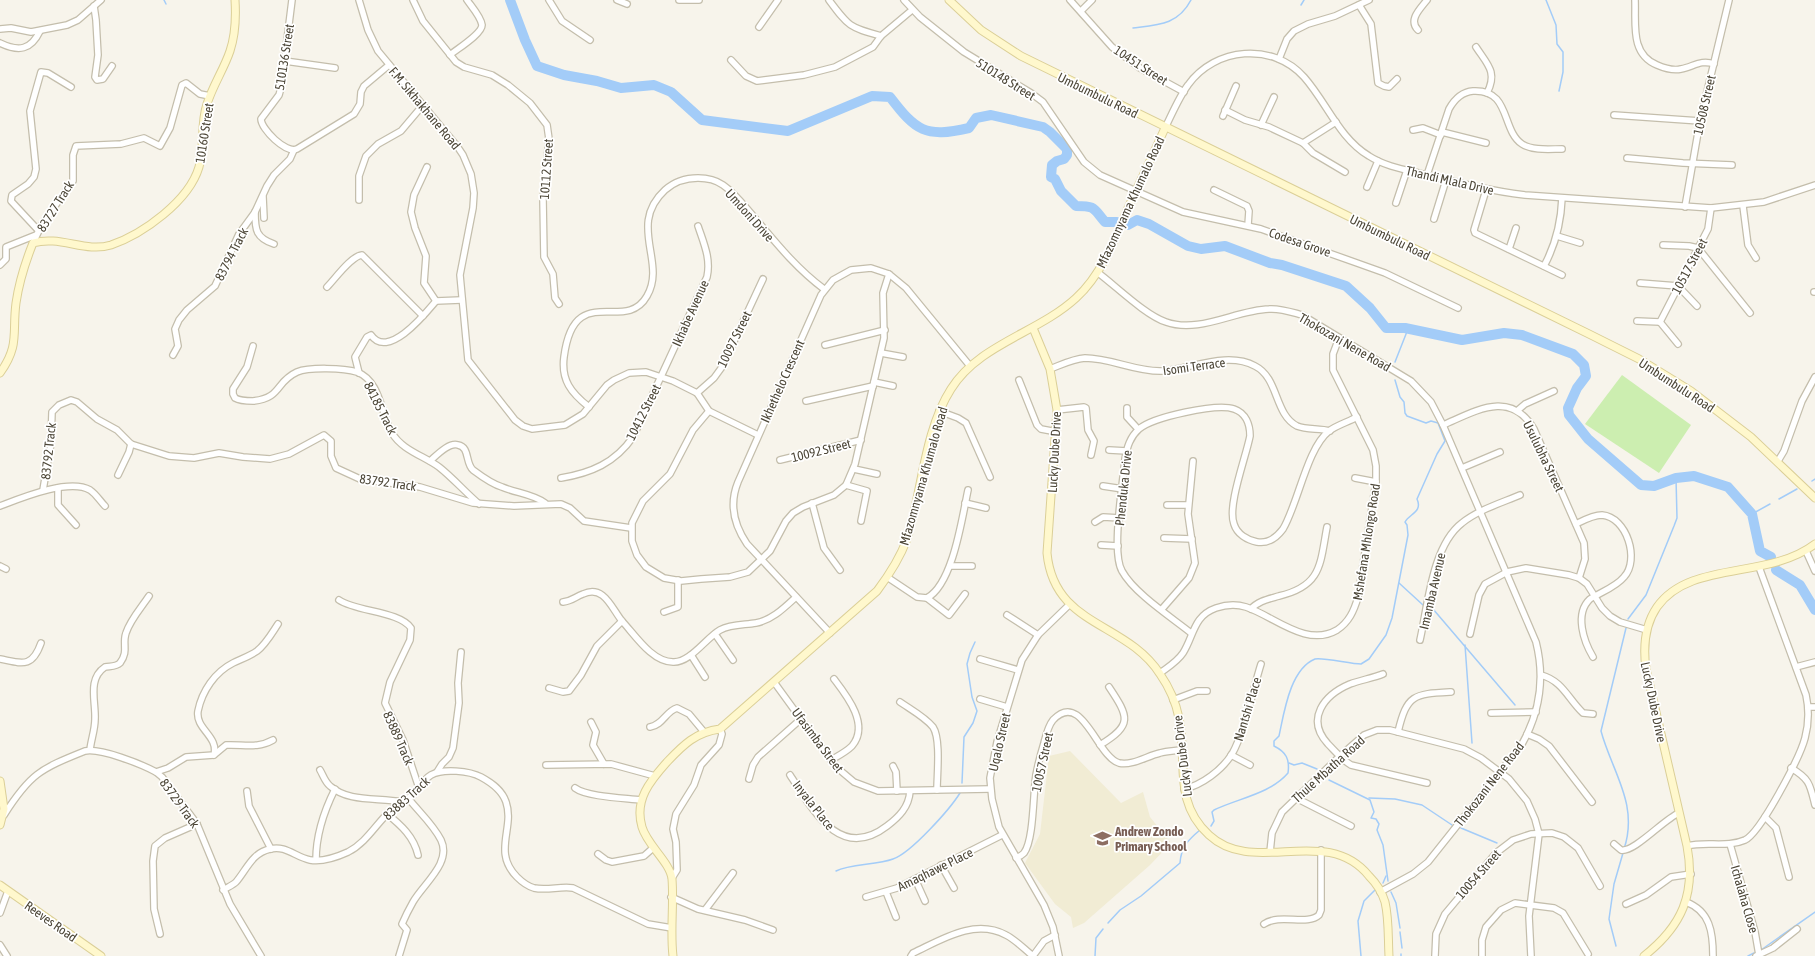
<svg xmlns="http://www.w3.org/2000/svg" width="1815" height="956" font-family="'Asap Condensed',sans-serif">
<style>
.education{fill:#f1ecd4}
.green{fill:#cceeb0}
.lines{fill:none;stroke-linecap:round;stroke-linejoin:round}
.stream{stroke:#a3ccf8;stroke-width:1.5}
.river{stroke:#a3ccf8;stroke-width:10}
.street-casing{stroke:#c4beac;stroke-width:8}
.secondary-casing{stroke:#dbcf97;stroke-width:9}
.street{stroke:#fff;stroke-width:5.5}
.secondary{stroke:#fff8cd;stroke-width:7}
.labels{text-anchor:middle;stroke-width:3.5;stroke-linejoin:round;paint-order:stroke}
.street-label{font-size:13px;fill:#4c4637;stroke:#fff}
.education-label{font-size:13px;font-weight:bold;fill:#785e54;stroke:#fff;text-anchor:start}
</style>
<rect width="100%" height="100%" fill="#f7f4eb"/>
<!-- education -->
<polygon class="education" points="1070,751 1121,803 1143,792 1150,817 1171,843 1150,865 1084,923 1073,928 1071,917 1055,904 1025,863 1040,834 1049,756"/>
<!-- green -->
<polygon class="green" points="1622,375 1691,425 1659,473 1585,424"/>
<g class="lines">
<!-- stream -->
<g class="stream">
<polyline points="164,0 166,4"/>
<polyline points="1546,0 1556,25 1557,44 1563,52 1563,72 1559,91"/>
<polyline points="1301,5 1304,0"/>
<path d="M 1133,28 C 1158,25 1178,25 1191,0"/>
<polyline points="1395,362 1408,329"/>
<polyline points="1812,481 1815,479"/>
<polyline points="1779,499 1797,489"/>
<polyline points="1752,514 1770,504"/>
<polyline points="1399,583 1423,605"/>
<polyline points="1433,609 1515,705"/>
<polyline points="1628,619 1646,595 1674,526 1677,518 1676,478"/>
<polyline points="1465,645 1472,743"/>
<polyline points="1289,763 1294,765 1302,763 1317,769"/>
<polyline points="1329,780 1370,800 1374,812 1371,818 1376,819 1379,824 1377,830 1383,845 1388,881"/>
<polyline points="962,783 964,737 973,723 977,711 972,697 967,664 970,653 975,642"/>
<polyline points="1369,798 1395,799 1422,805 1452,825"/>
<path d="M 1211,826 L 1214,821 L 1212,812 L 1214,810 C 1239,798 1270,794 1288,773 C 1290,759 1286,752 1274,746 L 1274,741 L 1279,736 C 1284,713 1290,669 1315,659 C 1322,657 1351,664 1361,664 L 1369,659 L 1386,635 L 1392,618 L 1408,535 L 1407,525 L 1405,522 C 1409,514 1423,512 1417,499 L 1437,454 L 1445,441 L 1438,423 L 1431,421 L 1426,423 L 1407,416 L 1405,413 L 1404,402 L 1400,397 L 1395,380"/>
<polyline points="1461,828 1497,843"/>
<path d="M 1624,849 C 1639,804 1612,772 1601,731 L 1626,628"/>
<path d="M 836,871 C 850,864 877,865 893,859 C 911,853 950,809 960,793"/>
<polyline points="1383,883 1386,876"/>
<polyline points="1391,892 1396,903 1400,928"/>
<path d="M 1108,923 L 1120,910 L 1141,896 L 1180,863 C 1181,847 1188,840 1200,830"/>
<polyline points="1400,932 1402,948"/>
<polyline points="1616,946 1609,919 1614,884 1623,853"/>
<polyline points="1761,950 1815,912"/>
<polyline points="1095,956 1096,938 1103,929"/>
<polyline points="1361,956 1358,921 1364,901 1375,890"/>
<polyline points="1401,956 1401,954"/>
<polyline points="1748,956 1754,953"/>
</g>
<!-- river -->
<g class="river">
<path d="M 510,0 L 525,40 L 537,66 L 564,75 L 597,81 L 621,88 L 654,85 L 671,92 L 702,120 L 788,131 L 872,96 L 890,97 C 916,131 925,138 969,128 L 976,118 L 991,115 L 1043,127 L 1050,132 L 1067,149 L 1067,155 L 1064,159 L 1057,161 L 1052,165 L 1051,177 L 1055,179 L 1061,191 L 1076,206 C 1096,206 1093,208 1105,222 L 1117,222 L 1128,225 L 1137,220 L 1149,224 L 1188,246 L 1201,249 L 1225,246 L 1270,263 L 1282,265 L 1346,286 L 1370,308 L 1386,328 L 1405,328 L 1462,340 L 1504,333 L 1522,335 L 1573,354 L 1584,365 L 1586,376 L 1577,388 L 1568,408 L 1569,415 L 1588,439 L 1641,485 L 1654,486 L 1676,478 L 1694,476 L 1728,487 L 1752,514 L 1760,551 L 1771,557"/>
<polyline points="1776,570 1800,585 1815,610"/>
</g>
<defs>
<g id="street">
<path d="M 292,0 L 281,88 L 279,95 L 261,119 C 261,129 286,154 297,149 L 354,114 L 360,104 L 361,92 L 364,86 L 389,65"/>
<polyline points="359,0 368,30 378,51 457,146 463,155 471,174 474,193 473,208 460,275 468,360 515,420 523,426 532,429 565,425 583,414 607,385 614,380 629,373 646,372 673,381 697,393 709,411 758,435"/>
<polyline points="413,0 423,21 456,62 464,67 492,75 508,85 530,103 547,125 549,139 543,199 544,257 553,274 555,298 559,304"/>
<polyline points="549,0 562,21 590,40"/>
<polyline points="617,0 627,4"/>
<polyline points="679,0 699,0"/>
<path d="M 829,0 C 849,27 849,27 881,36"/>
<polyline points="904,0 920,17 964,52 1031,93 1043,102 1084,162 1100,175 1183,212 1261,229 1357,263 1385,273 1458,308"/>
<polyline points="1070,0 1112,47 1140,68 1184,92"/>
<path d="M 1635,0 C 1636,24 1630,54 1657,65 C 1664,68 1673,71 1681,69 C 1693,67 1701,59 1714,64"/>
<polyline points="1359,5 1371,24 1378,83 1384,86 1389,87 1397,79"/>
<polyline points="94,6 96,20 98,55 95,77 97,80 103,79 112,66"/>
<polyline points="1081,11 1092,0"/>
<polyline points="759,27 778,0"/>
<polyline points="0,29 11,28 31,32 67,25 78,20 101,0"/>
<path d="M 1418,30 C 1408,20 1420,9 1427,0"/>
<path d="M 0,43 C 19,52 31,50 40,31"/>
<path d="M 1476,47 C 1487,64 1498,72 1487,93"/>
<path d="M 450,55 C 457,49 482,34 482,25 C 481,17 472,7 467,0"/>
<polyline points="1279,59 1287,39 1294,31 1308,24 1335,16 1369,0"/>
<polyline points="731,60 746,76 757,81 804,75 835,67 873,47 881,36 912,10"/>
<polyline points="285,61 335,68"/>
<polyline points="1225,110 1245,120 1269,127 1303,143 1313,153 1345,172"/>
<polyline points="1614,115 1700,121"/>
<polyline points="1223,116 1236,86"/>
<polyline points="1261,125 1274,97"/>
<path d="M 1165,128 C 1172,114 1179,97 1188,85 C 1215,47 1273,42 1304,77 C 1327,103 1339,138 1369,156 C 1386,167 1407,170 1427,175 C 1459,183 1491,191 1525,195 L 1711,208 L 1764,202 L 1815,185"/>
<polyline points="1413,130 1423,128 1441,135"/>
<polyline points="1442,132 1486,143"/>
<polyline points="1303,143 1336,122"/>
<polyline points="1627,158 1683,163 1732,165"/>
<polyline points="427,167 414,195 411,212 415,228 426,256 424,283 436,301 461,300"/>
<path d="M 1427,175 L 1449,109 C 1454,100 1461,92 1473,91 C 1511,89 1501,130 1522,144 C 1533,151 1550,149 1562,149"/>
<polyline points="1367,187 1378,161"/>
<polyline points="1214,190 1247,206 1249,211 1248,225"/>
<polyline points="1486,190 1474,230 1475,233 1562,275"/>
<polyline points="263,197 264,218"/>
<polyline points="359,200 359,176 366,156 378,144 401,131 423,105"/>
<polyline points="1396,203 1407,170"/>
<polyline points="1743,206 1748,245 1756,258"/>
<polyline points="1685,207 1700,121 1729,0"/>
<path d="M 255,212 C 255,230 256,238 274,244"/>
<polyline points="1434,219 1446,180"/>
<polyline points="38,230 11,201 12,195 28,184 34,177 36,169 30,111 41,72 48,73 71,87"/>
<polyline points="1557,236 1580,243"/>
<polyline points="33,243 42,224 73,181 73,155 76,146 121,144 144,138 160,146 170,128 182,85 186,83 200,94 210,96"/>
<polyline points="1663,245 1689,246 1698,248 1750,313"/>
<polyline points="1509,249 1516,228"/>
<polyline points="0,265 6,259 6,247 36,235"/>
<path d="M 1544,266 C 1556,244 1561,223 1562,198"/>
<path d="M 1097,272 C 1116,286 1145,315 1166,322 C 1199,334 1236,310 1269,309 C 1280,308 1291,312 1302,315 L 1411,381 L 1431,402 L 1443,425 L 1536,642 C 1545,678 1540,712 1522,744 L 1428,862 L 1413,874 L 1380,892"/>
<polyline points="1640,283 1678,286 1697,306"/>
<path d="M 327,287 C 335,279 351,256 362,255 L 423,316"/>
<polyline points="1814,292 1815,292"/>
<polyline points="1637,321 1660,322"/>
<polyline points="1660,322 1708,229 1711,208"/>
<polyline points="1660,322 1678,344"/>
<polyline points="825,345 885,330"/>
<path d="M 253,346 L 247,367 L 233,389 L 233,394 L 235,398 C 240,401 247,401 253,401 C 282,398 275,382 297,372 C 309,367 344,368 357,372 C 381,381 381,415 392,433 C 402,450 424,456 439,467 C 453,478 465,492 479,504"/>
<polyline points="881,353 903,357"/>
<polyline points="173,355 178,346 175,329 179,320 187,310 215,286 239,234 255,212 267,186 274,175 290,159 294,150"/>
<path d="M 1050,369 C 1061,365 1072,359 1085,358 C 1111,358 1136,372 1162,371 C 1191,369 1227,351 1255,366 C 1279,378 1274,414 1297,426 C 1307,430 1319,428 1330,431"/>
<path d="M 359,373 L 355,357 L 367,337 L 371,335 C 388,360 425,314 436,301"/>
<polyline points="1019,380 1037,425 1041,429 1057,432"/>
<polyline points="874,382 893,386"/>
<polyline points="697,393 714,378 722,367 763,279"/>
<polyline points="806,401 873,386"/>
<path d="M 589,407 C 571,393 561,380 564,357 C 574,279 625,335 647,296 C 667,262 627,225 665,190 C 674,182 685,178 698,178 C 706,178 716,180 723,185 C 736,194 745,207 755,218 C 776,243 797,269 824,289"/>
<polyline points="1127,408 1127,417 1138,429"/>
<polyline points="1057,410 1084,407 1086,408 1088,430 1094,441 1091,455"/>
<polyline points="1518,410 1525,404 1554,391"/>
<polyline points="709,411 693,430 670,474 643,501 632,523 632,541 637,555 646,567 664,578 681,581 701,579 730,577 748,572 770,551 786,521 793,513 803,507 834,495 846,485 855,464 884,338 883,293 889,274"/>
<polyline points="939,411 958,418 966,423 990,477"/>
<path d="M 1443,425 C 1476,411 1510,389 1534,429 L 1584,543 L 1585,559 L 1579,578"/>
<polyline points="1109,450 1127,451"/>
<polyline points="780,460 861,440"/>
<path d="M 430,461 C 437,455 449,442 458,445 C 470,447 465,463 473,470 C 481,476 492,484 502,487 C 516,493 533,494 545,503"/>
<polyline points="1778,461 1784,451 1802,401 1815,377"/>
<polyline points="1462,468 1500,452"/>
<polyline points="854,469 877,474"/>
<polyline points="118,475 129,452 131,444"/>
<path d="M 561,478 C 591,473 615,463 633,437 L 707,277 C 711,259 704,244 698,226"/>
<polyline points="1355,478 1376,482"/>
<polyline points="846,485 867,491 861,521"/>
<polyline points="1103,486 1123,489"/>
<polyline points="58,488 58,505 76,525"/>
<polyline points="43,490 51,443 52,412 59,405 71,400 77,402 97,419 117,430 131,444 169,456 194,458 219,453 243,457 270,459 289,454 324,435 331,441 331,456 336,468 360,479 420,487 473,503 514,506 561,504 570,508 584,521 631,528"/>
<polyline points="812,503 824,548 840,570"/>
<polyline points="965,503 986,508"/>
<polyline points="1167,505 1188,505"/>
<path d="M 0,506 C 21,498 69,478 90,490 C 96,494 100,501 105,506"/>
<polyline points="1095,522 1103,517 1120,518"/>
<path d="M 1576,524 C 1584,520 1593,515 1602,515 C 1627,517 1640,560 1624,577 C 1616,587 1601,592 1590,599 C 1574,614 1584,642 1593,657"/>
<polyline points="1164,538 1192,539"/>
<polyline points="1101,545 1118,546"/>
<polyline points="1806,551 1815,571"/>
<polyline points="0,566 6,569"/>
<polyline points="950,566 972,566"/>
<path d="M 887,577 L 917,597 L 927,598 C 953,584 962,518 968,490"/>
<polyline points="927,598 949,615 965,594"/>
<path d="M 339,600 C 357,612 399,611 411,628 L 410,640 L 390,682 L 385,703 L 403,740 L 419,788"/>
<path d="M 563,602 C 572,601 575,597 583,594 C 604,584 612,609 622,621"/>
<polyline points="1162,609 1189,578 1195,563 1188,514 1193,461"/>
<path d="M 1251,609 C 1258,601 1269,599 1279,596 C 1322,586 1320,564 1327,527"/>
<polyline points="664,612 678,607 678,580"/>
<polyline points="1007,615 1038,635"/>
<path d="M 830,633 L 747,544 C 734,525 729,504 738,482 L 821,295 L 833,280 L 851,270 L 871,268 L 889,274 L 906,288 L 970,366"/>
<path d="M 1191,633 C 1171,617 1134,593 1122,571 C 1111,552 1123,484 1125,459 C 1127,447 1130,437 1139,429 C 1153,417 1217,403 1234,409 C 1246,413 1250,425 1250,436 C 1246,457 1227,506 1234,524 C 1237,534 1247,540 1257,542 C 1268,544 1277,537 1283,529 C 1298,504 1307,448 1329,431 C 1337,425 1348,422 1357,417"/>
<polyline points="715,634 733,660"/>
<polyline points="1470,634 1479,595 1485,584 1507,572 1526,568 1569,575 1579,578 1587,584 1602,608 1610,616 1620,622 1647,630"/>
<path d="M 1420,640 C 1428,605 1432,546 1462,523 C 1478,510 1501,503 1520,495"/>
<polyline points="691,655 705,677"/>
<path d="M 0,659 C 21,663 32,669 41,643"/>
<polyline points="980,659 1018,670"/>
<polyline points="1796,667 1815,662"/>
<path d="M 1160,673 C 1168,667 1177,662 1183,653 C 1194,636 1193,616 1216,608 C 1225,605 1236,604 1246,607 C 1274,616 1306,648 1337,630 C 1349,622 1354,611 1358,597 L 1376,482 L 1376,466 L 1373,450 L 1333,370 L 1333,354 L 1339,338"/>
<path d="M 1383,674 C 1373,678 1361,680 1350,684 C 1324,695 1305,719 1328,744 C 1335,751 1342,760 1351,765 L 1427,783"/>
<path d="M 1541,675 C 1563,681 1568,699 1583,713 L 1593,714"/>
<polyline points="774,682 835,766 854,782 878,791 990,789"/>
<path d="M 549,688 L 563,692 L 569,691 L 581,675 L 597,646 L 622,621 C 635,635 652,662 673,662 C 690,663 706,638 720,630 C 731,624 744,625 756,623 C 772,620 784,608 796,597"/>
<polyline points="980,699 1007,707"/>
<polyline points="1173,700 1197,691 1207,691"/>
<path d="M 900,702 C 910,709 925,717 933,727 C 941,739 937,775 937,790"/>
<polyline points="1808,707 1815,707"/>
<polyline points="1491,713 1536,712"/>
<polyline points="591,722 596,732 593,745 604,764"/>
<path d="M 650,727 C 663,725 666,711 677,708 L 689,714 L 704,732"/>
<path d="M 1398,732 C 1407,694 1414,694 1451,692"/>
<polyline points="1527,734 1539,739 1549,746 1592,802"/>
<path d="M 1100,745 C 1133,725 1129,717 1109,687"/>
<path d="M 90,750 C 91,740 95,730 95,719 C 96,702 87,679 105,667 C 110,666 116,667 120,663 C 129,651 122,644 126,633 C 130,620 141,608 149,596"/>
<path d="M 214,755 L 226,745 C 243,744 257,749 273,740"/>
<polyline points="1231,755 1250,765"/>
<path d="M 831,760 C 838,756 846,752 852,746 C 870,725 847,696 834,679"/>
<polyline points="546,765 611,764 655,776"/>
<polyline points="893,766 896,772 897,791"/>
<path d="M 1791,768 C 1810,779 1810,785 1815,805"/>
<path d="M 320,770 C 323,775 325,782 330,786 C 349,803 379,797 402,802"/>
<path d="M 156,772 L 168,768 L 186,757 L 214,755 C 219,736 195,729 198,711 C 202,691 215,672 233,663 C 241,659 250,656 257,651 C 266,644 272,633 278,624"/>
<polyline points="437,772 442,764 449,757 453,748 459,703 458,683 461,652"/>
<path d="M 790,775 C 813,810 840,862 887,826 C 899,817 909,807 910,791"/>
<polyline points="749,779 753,765 758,757 801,719"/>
<path d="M 575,788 C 587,797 625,798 641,800"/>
<path d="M 1184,789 C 1202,785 1222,770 1232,754 C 1245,731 1253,689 1261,664"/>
<polyline points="247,791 249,806 271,849"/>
<polyline points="1296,798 1351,826"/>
<path d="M 387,814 C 401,825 414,837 418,855"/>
<path d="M 4,815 C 30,774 40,769 85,751 C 101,748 141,764 156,772 L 162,777 L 197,824 L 230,904 L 261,956"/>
<polyline points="1765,817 1776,828 1789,877"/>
<path d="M 1614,844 L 1621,850 C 1634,853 1664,819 1679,813"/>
<polyline points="1730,844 1755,932 1759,955"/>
<path d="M 1687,846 C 1706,841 1727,848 1745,840 C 1761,832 1800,757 1805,738 C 1809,723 1809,709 1806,695 L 1759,567"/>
<polyline points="1270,852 1272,833 1282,812 1340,756 1364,735 1377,730 1390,730 1464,749 1481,758 1509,779 1527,801 1535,819 1539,834 1529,916 1531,956"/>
<polyline points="598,854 606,860 612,862 644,856 653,848"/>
<path d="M 1016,858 C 1019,857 1022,855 1024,853 C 1034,840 1033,793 1036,775 C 1038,764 1041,753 1044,743 C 1046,735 1048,726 1053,720 C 1082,689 1097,757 1119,763 C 1132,766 1147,756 1160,753 C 1167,751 1174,751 1181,750"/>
<path d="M 316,860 C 316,836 324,811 335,789"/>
<polyline points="941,865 954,888"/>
<polyline points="672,878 677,870 676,842 673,829 676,814 694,785 701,765 719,745 722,734 720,729"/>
<polyline points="915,879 925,901"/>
<path d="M 223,890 C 228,887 233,885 236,882 C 247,869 252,853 270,849 C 286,845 295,857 310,860 C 321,862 337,857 348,852 C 366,843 376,824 391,810 C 397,804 407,801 413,795 C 419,788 424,779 431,775 C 443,768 470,771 481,777 C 492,783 502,790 506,802 C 515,828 492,852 517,877 C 522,882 527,886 534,888 C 547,891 560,886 573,888 L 648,924 L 672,928"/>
<polyline points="886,892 896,917"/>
<polyline points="671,897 698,909 745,920 773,930"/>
<polyline points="866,897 897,888 1002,835"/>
<path d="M 1686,902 C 1710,911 1713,932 1713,956"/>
<polyline points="1626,904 1646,895 1671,877 1691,874"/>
<polyline points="705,910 733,873"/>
<polyline points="0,913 8,891"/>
<path d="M 1264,924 C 1280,913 1307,926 1319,915 L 1321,910 L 1321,850"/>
<polyline points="160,934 154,909 153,861 155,846 165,838 197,824"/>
<polyline points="0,945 7,956"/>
<path d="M 399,956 L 407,930 L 402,924 C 405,917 409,909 413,902 C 423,884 452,863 441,840 C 433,824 419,812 408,798"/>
<path d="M 911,956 L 913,953 C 941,940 974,918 1006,935 C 1016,940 1024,949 1033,956 L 1044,941 L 1055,935"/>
<polyline points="1059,956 1053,927 1044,905 999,827 992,799 990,778 997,742 1022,660 1038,635 1070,604"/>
<polyline points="1435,956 1436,934 1445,914 1496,853 1513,840 1531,834 1552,833 1564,837 1578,848 1600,886"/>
<polyline points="1482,956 1482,940 1486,927 1501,910 1515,903 1554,908 1563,913 1588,954"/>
<polyline points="1756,956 1773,948 1797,929"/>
</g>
<g id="secondary">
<polyline points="949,0 981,30 1021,56 1589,334 1639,359 1691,391 1751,437 1815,498"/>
<path d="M 1033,328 L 1050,369 L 1057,410 L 1047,553 C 1054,627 1126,621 1160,674 C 1169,687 1176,703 1179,718 C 1188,761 1172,801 1209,835 C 1254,877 1326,823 1369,876 C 1376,883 1382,892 1385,902 C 1389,919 1388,938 1389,956"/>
<path d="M 0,373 C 20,345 12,333 16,303 C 19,282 25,263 33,243 C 60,235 85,253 111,245 C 143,234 189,201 199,167 C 205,146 200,124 207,104 C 213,85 224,69 230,51 C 235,36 236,16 235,0"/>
<polyline points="0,781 4,809 0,825"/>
<polyline points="0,885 101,956"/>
<path d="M 673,956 C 670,931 674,905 672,879 C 670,862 647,845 642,827 C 634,800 650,781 667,762 C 683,745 696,732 720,729 L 877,591 C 889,575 900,558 907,539 C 922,492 924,431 951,389 C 979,344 1038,333 1076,298 C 1100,276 1113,244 1125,215 C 1138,186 1152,157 1165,128"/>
<path d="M 1644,956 C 1682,926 1696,894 1687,846 L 1646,669 C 1643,647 1644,626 1657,607 C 1690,560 1768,580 1815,544"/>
</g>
</defs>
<!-- street casing -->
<use href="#street" class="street-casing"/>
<!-- secondary casing -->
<use href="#secondary" class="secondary-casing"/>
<!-- street -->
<use href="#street" class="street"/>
<!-- secondary -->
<use href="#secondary" class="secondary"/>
</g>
<!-- icons -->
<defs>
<symbol id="school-bare" viewBox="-9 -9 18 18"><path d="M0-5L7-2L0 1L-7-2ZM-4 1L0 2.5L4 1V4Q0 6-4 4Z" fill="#8d6e63" stroke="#fff" stroke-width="2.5" paint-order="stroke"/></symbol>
</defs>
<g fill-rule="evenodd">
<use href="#school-bare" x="1090" y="826" width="25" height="25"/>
</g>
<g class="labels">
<!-- street labels -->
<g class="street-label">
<text transform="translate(284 57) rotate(-81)" y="5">510136 Street</text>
<text transform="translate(1141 65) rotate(33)" y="5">10451 Street</text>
<text transform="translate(1006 79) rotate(32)" y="5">510148 Street</text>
<text transform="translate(1098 95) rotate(26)" y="5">Umbumbulu Road</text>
<text transform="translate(1704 105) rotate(-77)" y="5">10508 Street</text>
<text transform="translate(425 108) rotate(50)" y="5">F.M. Sikhakhane Road</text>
<text transform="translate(204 133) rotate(-81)" y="5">10160 Street</text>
<text transform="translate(546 169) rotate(-86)" y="5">10112 Street</text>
<text transform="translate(1450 180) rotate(13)" y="5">Thandi Mlala Drive</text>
<text transform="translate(1130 202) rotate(-65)" y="5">Mfazomnyama Khumalo Road</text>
<text transform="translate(55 206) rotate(-58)" y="5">83727 Track</text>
<text transform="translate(750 215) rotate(48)" y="5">Umdoni Drive</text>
<text transform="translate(1390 237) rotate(26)" y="5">Umbumbulu Road</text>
<text transform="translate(1300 242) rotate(19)" y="5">Codesa Grove</text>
<text transform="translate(231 254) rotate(-63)" y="5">83794 Track</text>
<text transform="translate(1689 266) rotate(-62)" y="5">10517 Street</text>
<text transform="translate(690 313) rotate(-66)" y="5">Ikhabe Avenue</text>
<text transform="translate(734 339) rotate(-64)" y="5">10097 Street</text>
<text transform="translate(1345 342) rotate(30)" y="5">Thokozani Nene Road</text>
<text transform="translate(1194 366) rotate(-8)" y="5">Isomi Terrace</text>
<text transform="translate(782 381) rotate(-66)" y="5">Ikhethelo Crescent</text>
<text transform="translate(1677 385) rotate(33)" y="5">Umbumbulu Road</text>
<text transform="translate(381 408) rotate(63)" y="5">84185 Track</text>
<text transform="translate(643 412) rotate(-63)" y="5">10412 Street</text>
<text transform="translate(821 450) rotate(-14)" y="5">10092 Street</text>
<text transform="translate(48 451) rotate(-84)" y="5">83792 Track</text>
<text transform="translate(1054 452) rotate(-87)" y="5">Lucky Dube Drive</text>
<text transform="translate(1544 456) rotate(64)" y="5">Usulubha Street</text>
<text transform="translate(923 476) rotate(-74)" y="5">Mfazomnyama Khumalo Road</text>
<text transform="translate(388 482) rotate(8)" y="5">83792 Track</text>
<text transform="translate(1123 488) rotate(-84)" y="5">Phenduka Drive</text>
<text transform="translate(1366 542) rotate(-81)" y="5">Mshefana Mhlongo Road</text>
<text transform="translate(1432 591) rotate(-77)" y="5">Imamba Avenue</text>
<text transform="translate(1654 702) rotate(78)" y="5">Lucky Dube Drive</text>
<text transform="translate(1247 709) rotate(-73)" y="5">Nantshi Place</text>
<text transform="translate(399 738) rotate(66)" y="5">83889 Track</text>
<text transform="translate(818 740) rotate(53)" y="5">Ufasimba Street</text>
<text transform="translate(999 742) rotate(-77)" y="5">Uqalo Street</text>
<text transform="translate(1182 756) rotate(-97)" y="5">Lucky Dube Drive</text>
<text transform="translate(1042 762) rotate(-78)" y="5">10057 Street</text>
<text transform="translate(1328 769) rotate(-42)" y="5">Thule Mbatha Road</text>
<text transform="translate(1489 784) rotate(-52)" y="5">Thokozani Nene Road</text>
<text transform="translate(406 798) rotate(-42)" y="5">83883 Track</text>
<text transform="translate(180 803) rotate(54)" y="5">83729 Track</text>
<text transform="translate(814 805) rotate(52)" y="5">Inyala Place</text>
<text transform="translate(935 869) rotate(-26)" y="5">Amaqhawe Place</text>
<text transform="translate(1478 874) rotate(-49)" y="5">10054 Street</text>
<text transform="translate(1745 899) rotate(74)" y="5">Ichalaha Close</text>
<text transform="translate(51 921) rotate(35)" y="5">Reeves Road</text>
</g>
<!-- education labels -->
<g class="education-label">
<text x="1115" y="836">Andrew Zondo<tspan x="1115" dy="15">Primary School</tspan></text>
</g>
</g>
</svg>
